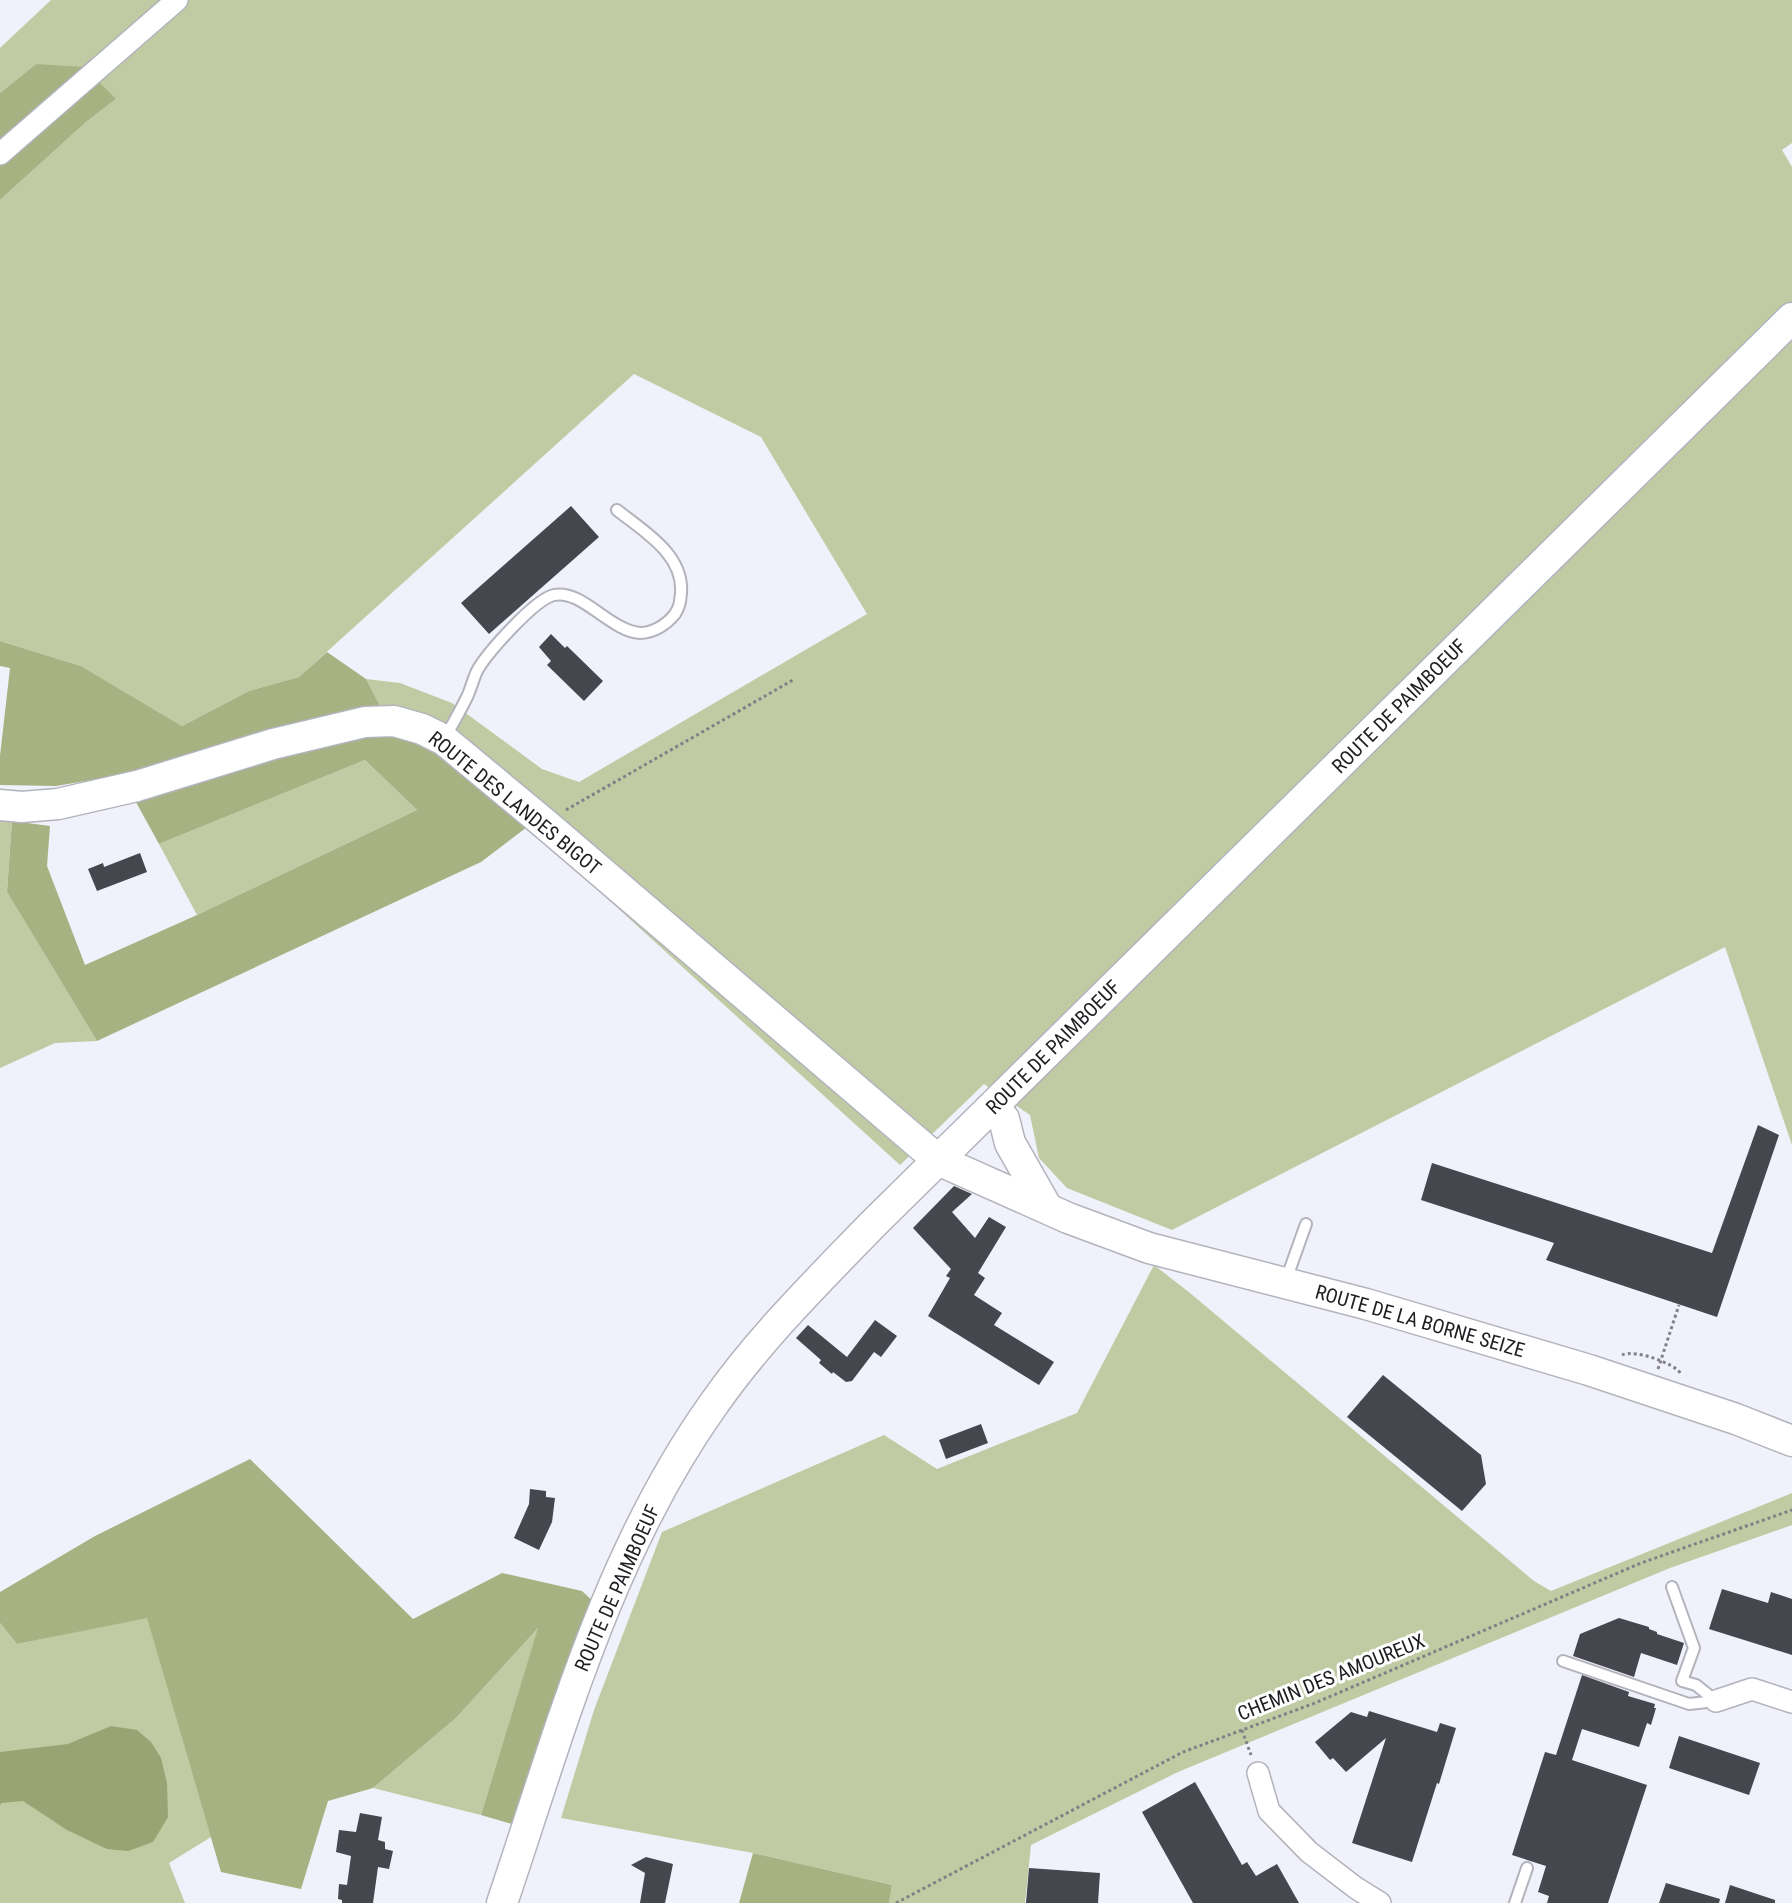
<svg xmlns="http://www.w3.org/2000/svg" width="1792" height="1903" font-family="'Roboto Condensed',sans-serif">
<style>
.green{fill:#c1cba3}
.forest{fill:#a6b282}
.water{fill:#98a474}
.building{fill:#46464e}
.lines{fill:none;stroke-linecap:round;stroke-linejoin:round}
.lane-casing{stroke:#b3b3bd;stroke-width:14}
.street-casing{stroke:#b3b3bd;stroke-width:24}
.secondary-casing{stroke:#b3b3bd;stroke-width:33}
.path{stroke:#808086;stroke-width:3;stroke-dasharray:3 3;stroke-linecap:butt}
.lane{stroke:#fff;stroke-width:10}
.street{stroke:#fff;stroke-width:21}
.secondary{stroke:#fff;stroke-width:30}
.labels{text-anchor:middle;stroke-width:6;stroke-linejoin:round;paint-order:stroke}
.street-label{font-size:20px;fill:#1e1e22;stroke:#fff}
</style>
<rect width="100%" height="100%" fill="#f0f1fa"/>
<!-- green -->
<g class="green">
<polygon points="51,0 1792,0 1792,143 1782,150 1792,167 1792,1145 1725,947 1172,1230 1067,1188 1039,1158 1030,1115 984,1084 900,1165 544,841 436,754 395,734 366,679 400,683 452,703 542,769 579,782 867,614 761,437 634,374 299,677 249,691 182,726 81,666 0,641 0,200 86,122 116,99 36,64 0,93 0,48"/>
<polygon points="365,760 417,810 197,915 159,844"/>
<polygon points="0,820 12,821 7,892 97,1041 55,1043 0,1068"/>
<polygon points="1154,1265 1190,1293 1534,1581 1551,1591 1792,1493 1792,1525 1670,1568 1178,1772 1031,1845 1025,1903 889,1903 892,1885 753,1853 561,1818 594,1710 662,1532 884,1435 937,1469 1077,1413"/>
<polygon points="147,1617 211,1837 169,1863 185,1903 0,1903 0,1623 17,1644"/>
<polygon points="539,1627 481,1815 373,1788 456,1718"/>
</g>
<!-- forest -->
<g class="forest">
<polygon points="36,64 84,67 116,99 86,122 0,200 0,93"/>
<polygon points="0,641 81,666 182,726 249,691 299,677 327,652 366,679 395,734 436,754 527,827 481,862 97,1041 7,892 12,821 50,826 47,866 85,965 197,915 417,810 365,760 159,844 121,775 56,786 0,785 0,756 10,668 0,666"/>
<polygon points="250,1459 413,1619 502,1573 582,1591 595,1603 519,1826 481,1815 538,1628 456,1718 373,1788 328,1801 301,1889 221,1872 147,1618 17,1644 0,1623 0,1592 95,1536"/>
<polygon points="753,1853 892,1885 889,1903 739,1903"/>
</g>
<!-- water -->
<polygon class="water" points="111,1726 137,1730 151,1742 161,1758 167,1783 168,1817 153,1842 128,1851 107,1849 67,1830 23,1801 2,1803 0,1805 0,1752 68,1744"/>
<!-- building -->
<g class="building">
<polygon points="571,506 599,537 489,634 461,603"/>
<polygon points="551,634 565,648 567,646 603,681 584,701 547,665 551,661 539,647"/>
<polygon points="140,853 147,872 97,891 88,869 103,863 104,867"/>
<polygon points="1758,1125 1779,1135 1717,1317 1546,1260 1554,1243 1421,1200 1432,1163 1712,1253"/>
<polygon points="954,1186 972,1194 952,1212 975,1238 989,1217 1006,1227 978,1273 985,1278 974,1295 1002,1313 994,1325 1054,1362 1039,1385 928,1316 950,1278 946,1276 951,1269 913,1228"/>
<polygon points="875,1320 897,1336 881,1357 874,1352 852,1381 846,1382 833,1372 832,1374 819,1363 821,1360 796,1338 808,1325 847,1357"/>
<polygon points="1383,1375 1481,1455 1486,1484 1462,1511 1347,1417"/>
<polygon points="981,1424 988,1443 946,1459 939,1440"/>
<polygon points="530,1489 546,1491 546,1497 555,1498 552,1522 539,1550 514,1538 529,1504"/>
<polygon points="1722,1589 1768,1603 1771,1592 1792,1599 1792,1655 1709,1629"/>
<polygon points="1619,1618 1649,1627 1649,1629 1657,1632 1657,1634 1684,1643 1677,1665 1641,1653 1634,1677 1573,1656 1580,1634"/>
<polygon points="1582,1675 1629,1692 1628,1696 1655,1704 1654,1708 1656,1708 1651,1725 1647,1723 1639,1747 1582,1729 1572,1760 1647,1785 1608,1903 1547,1903 1549,1896 1538,1892 1546,1866 1512,1855 1545,1752 1556,1755"/>
<polygon points="1369,1711 1437,1732 1440,1723 1456,1728 1439,1784 1437,1783 1412,1862 1352,1843 1386,1738 1346,1772 1333,1758 1330,1760 1315,1742 1351,1712 1367,1717"/>
<polygon points="1679,1736 1760,1763 1749,1795 1669,1768"/>
<polygon points="1195,1782 1242,1865 1247,1862 1256,1876 1277,1864 1299,1903 1193,1903 1142,1812"/>
<polygon points="360,1813 382,1817 378,1840 385,1842 385,1849 393,1851 389,1869 378,1867 373,1903 342,1903 342,1900 338,1899 339,1884 347,1885 351,1856 336,1852 339,1830 356,1832"/>
<polygon points="646,1857 673,1864 665,1903 640,1903 645,1873 631,1865"/>
<polygon points="1029,1868 1100,1873 1098,1903 1026,1903"/>
<polygon points="1666,1883 1720,1899 1719,1903 1659,1903"/>
<polygon points="1730,1885 1775,1900 1775,1903 1725,1903"/>
</g>
<g class="lines">
<defs>
<g id="lane">
<path d="M 445,737 C 453,724 460,711 467,697 C 471,689 473,679 477,671 C 486,654 535,599 554,595 C 582,589 610,631 640,633 C 654,633 667,624 675,614 C 680,606 680,602 681,593 C 684,554 643,531 617,510"/>
<polyline points="1286,1280 1306,1224"/>
<polyline points="1672,1587 1694,1648 1682,1681 1696,1685 1716,1701"/>
<polyline points="1563,1661 1689,1704 1716,1701"/>
<polyline points="1515,1903 1527,1868"/>
</g>
<g id="street">
<polyline points="0,154 177,0"/>
<polyline points="1716,1701 1752,1689 1792,1702"/>
<polyline points="1258,1773 1269,1811 1309,1852 1356,1888 1380,1903"/>
</g>
<g id="secondary">
<polyline points="0,805 22,807 58,804 137,786 273,744 365,722 394,721 422,729 444,740 544,823 938,1160 1068,1218 1149,1248 1366,1304 1589,1370 1736,1419 1792,1441"/>
<polyline points="993,1106 1004,1119 1010,1143 1047,1208"/>
<path d="M 502,1903 C 560,1732 607,1554 713,1405 C 759,1339 816,1283 872,1225 L 1792,318"/>
</g>
</defs>
<!-- lane casing -->
<use href="#lane" class="lane-casing"/>
<!-- street casing -->
<use href="#street" class="street-casing"/>
<!-- secondary casing -->
<use href="#secondary" class="secondary-casing"/>
<!-- path -->
<g class="path">
<polyline points="566,810 793,680"/>
<path d="M 1622,1355 C 1634,1349 1675,1363 1681,1374"/>
<polyline points="1658,1369 1679,1305"/>
<polyline points="1242,1730 1251,1755"/>
<polyline points="896,1903 1183,1752 1315,1703 1641,1563 1792,1510"/>
</g>
<!-- lane -->
<use href="#lane" class="lane"/>
<!-- street -->
<use href="#street" class="street"/>
<!-- secondary -->
<use href="#secondary" class="secondary"/>
</g>
<g class="labels">
<!-- street labels -->
<g class="street-label">
<text transform="translate(1399 706) rotate(-45)" y="7">ROUTE DE PAIMBOEUF</text>
<text transform="translate(515 803) rotate(39)" y="7">ROUTE DES LANDES BIGOT</text>
<text transform="translate(1053 1047) rotate(-45)" y="7">ROUTE DE PAIMBOEUF</text>
<text transform="translate(1420 1321) rotate(16)" y="7">ROUTE DE LA BORNE SEIZE</text>
<text transform="translate(617 1588) rotate(-66)" y="7">ROUTE DE PAIMBOEUF</text>
<text transform="translate(1331 1677) rotate(-22)" y="7">CHEMIN DES AMOUREUX</text>
</g>
</g>
</svg>
